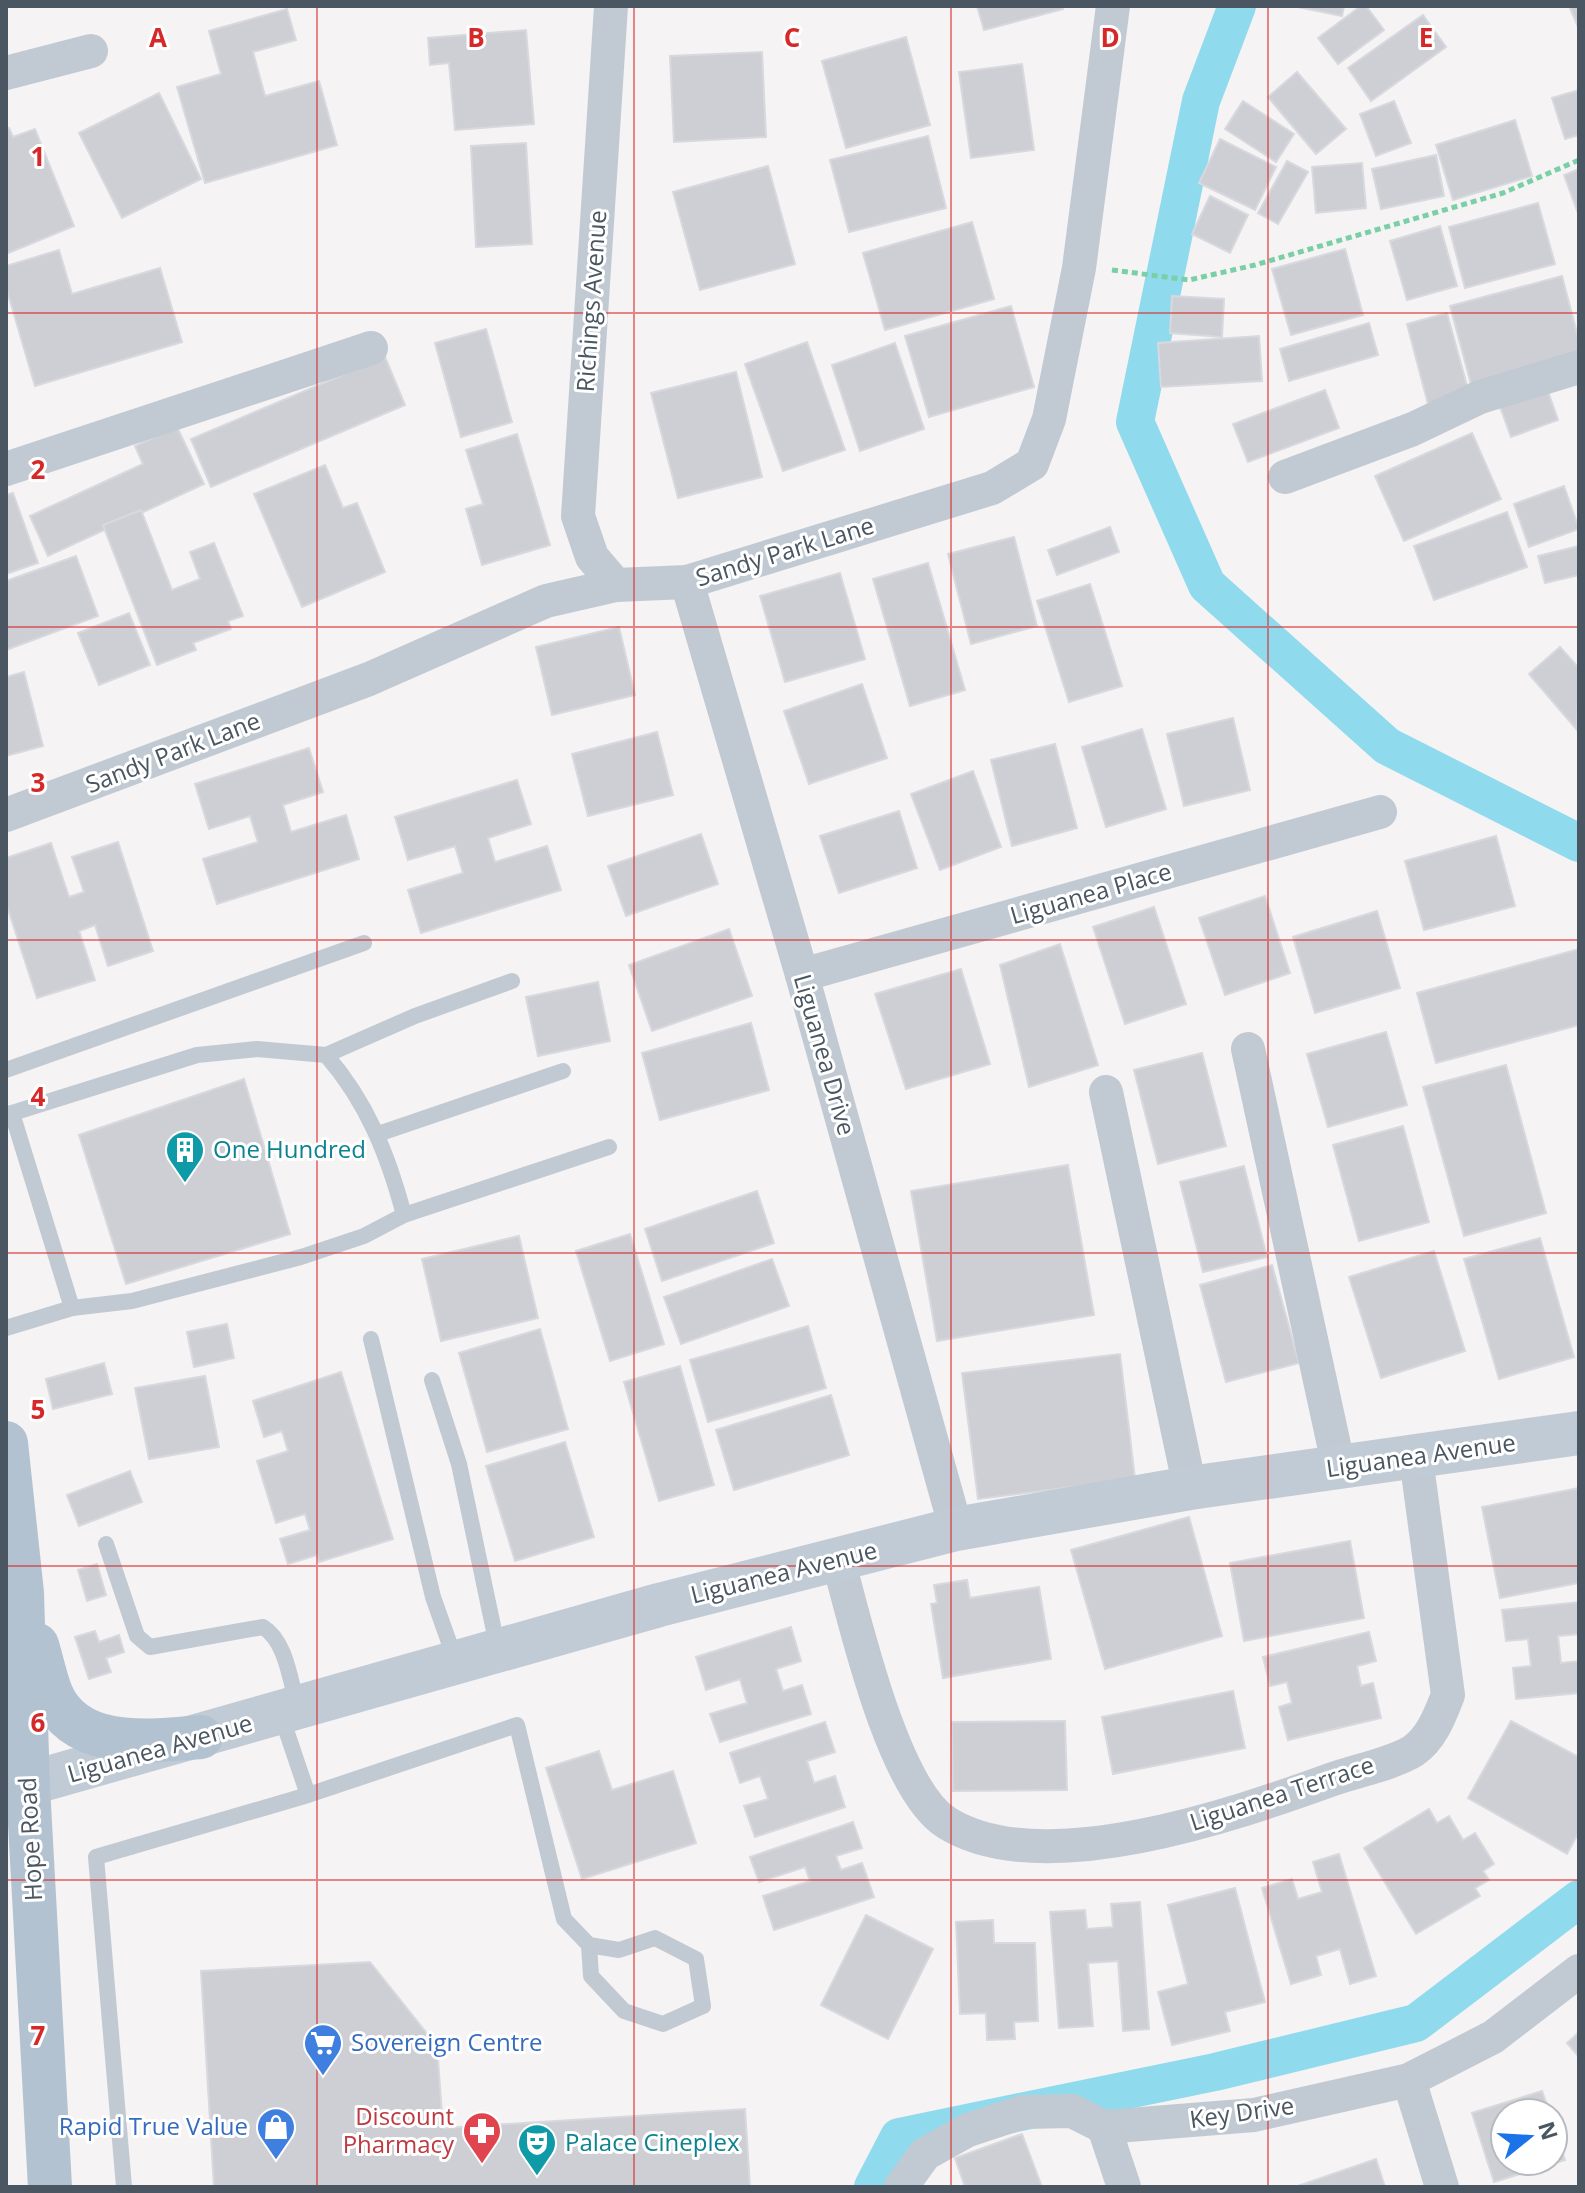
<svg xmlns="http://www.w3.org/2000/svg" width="1585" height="2193" font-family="'Open Sans',sans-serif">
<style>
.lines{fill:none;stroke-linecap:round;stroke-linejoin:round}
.canal{stroke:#90daee;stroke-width:38}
.building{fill:#cdcfd5;stroke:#d7d9de;stroke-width:2}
.path{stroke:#7ad0a6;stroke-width:5;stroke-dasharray:6 4;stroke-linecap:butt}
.lane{stroke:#c1cad2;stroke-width:16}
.street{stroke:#c1cad2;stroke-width:34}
.secondary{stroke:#c1cbd6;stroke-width:44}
.primary{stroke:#b3c2d1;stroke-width:44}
.grid{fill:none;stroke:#d62828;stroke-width:2;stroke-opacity:0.55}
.labels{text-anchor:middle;stroke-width:6;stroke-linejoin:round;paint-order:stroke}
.street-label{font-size:24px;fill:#4a5661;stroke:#fff}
.culture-label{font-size:24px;fill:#0d838f;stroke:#fff;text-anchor:start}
.shop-label{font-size:24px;fill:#366cbe;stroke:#fff;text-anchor:start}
.health-label{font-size:24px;fill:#be3a42;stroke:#fff;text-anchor:end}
.grid-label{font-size:26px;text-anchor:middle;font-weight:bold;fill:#d62828;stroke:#fff;stroke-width:6;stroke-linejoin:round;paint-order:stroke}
</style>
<rect width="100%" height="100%" fill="#f5f3f3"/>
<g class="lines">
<!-- canal -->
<g class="canal">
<polyline points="1237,6 1201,101 1135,422 1207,585 1387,746 1579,843"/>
<polyline points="873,2187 899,2137 1215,2072 1416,2023 1579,1899"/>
</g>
</g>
<!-- building -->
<g class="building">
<polygon points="977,6 1062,6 1063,9 984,30"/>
<polygon points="1293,6 1344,6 1342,16"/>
<polygon points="1361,6 1366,6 1384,30 1338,64 1318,38"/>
<polygon points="1569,6 1579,6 1579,29"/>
<polygon points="287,9 296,40 253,52 265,96 319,81 337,145 205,183 177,87 221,74 209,31"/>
<polygon points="1423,15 1446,47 1371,101 1348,68"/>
<polygon points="526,30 534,124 455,130 449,63 430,65 428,38"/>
<polygon points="906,37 930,125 846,148 822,61"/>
<polygon points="762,52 766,137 674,142 670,56"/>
<polygon points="1022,64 1034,150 971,158 959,72"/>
<polygon points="1297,72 1346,129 1316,154 1268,97"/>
<polygon points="1579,90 1579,135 1565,139 1552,98"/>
<polygon points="159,93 201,179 122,218 79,133"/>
<polygon points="1243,101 1294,134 1276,162 1225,129"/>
<polygon points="1394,101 1411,143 1376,156 1360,114"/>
<polygon points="1515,120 1532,176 1453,200 1436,145"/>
<polygon points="9,128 13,137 35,129 74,226 6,254 6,129"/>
<polygon points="928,136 946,208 849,232 830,160"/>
<polygon points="1220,139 1276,167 1255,210 1199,183"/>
<polygon points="526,143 532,244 476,247 471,146"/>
<polygon points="1436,155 1444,196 1381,209 1372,169"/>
<polygon points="1287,161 1308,172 1278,224 1258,213"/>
<polygon points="1362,163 1366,208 1316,213 1312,167"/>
<polygon points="768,166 795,264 700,290 673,192"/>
<polygon points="1579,169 1579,216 1564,175"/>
<polygon points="1210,196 1248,215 1230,253 1192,234"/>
<polygon points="1538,203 1555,264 1465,288 1449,227"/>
<polygon points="972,222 994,299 885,330 863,253"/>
<polygon points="1440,226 1457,286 1407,300 1390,241"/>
<polygon points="1345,249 1363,315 1291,335 1272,269"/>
<polygon points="59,250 72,294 160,268 182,342 35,386 6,287 6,266"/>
<polygon points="1562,276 1579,341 1579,359 1472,388 1450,306"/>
<polygon points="1172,296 1224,299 1222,337 1170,333"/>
<polygon points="1011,306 1034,387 929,417 905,336"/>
<polygon points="1447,313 1469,393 1428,404 1407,324"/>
<polygon points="1369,323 1378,355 1289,381 1280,349"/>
<polygon points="486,329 512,422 461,437 435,343"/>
<polygon points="1259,336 1262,381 1161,387 1158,343"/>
<polygon points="807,342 845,450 783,471 745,364"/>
<polygon points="895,343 924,429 860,451 832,365"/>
<polygon points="385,357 405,405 211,487 191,439"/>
<polygon points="736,372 762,477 678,498 651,393"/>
<polygon points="1545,383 1558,420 1511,437 1498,401"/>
<polygon points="1325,390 1339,428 1248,462 1233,424"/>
<polygon points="177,427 204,484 48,556 30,516 143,464 135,446"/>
<polygon points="1472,433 1501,499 1404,541 1375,476"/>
<polygon points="517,434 550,545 482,565 466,509 483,504 466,450"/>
<polygon points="325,465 343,508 357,503 385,572 302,607 254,494"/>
<polygon points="1564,486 1579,529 1529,547 1514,504"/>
<polygon points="13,493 38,563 6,574 6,495"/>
<polygon points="141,510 172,590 200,579 190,552 214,543 243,616 228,621 231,629 193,643 196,650 157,665 103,525"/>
<polygon points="1507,512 1527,567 1434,600 1414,546"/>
<polygon points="1110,527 1119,552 1057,575 1048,550"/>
<polygon points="1014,537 1037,626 971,644 948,554"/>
<polygon points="1579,546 1579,575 1545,583 1538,556"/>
<polygon points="76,556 98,616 6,650 6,581"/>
<polygon points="928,563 965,690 910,706 873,579"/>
<polygon points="840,573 865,659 785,682 760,596"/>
<polygon points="1090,584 1122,686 1069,702 1037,601"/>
<polygon points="129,613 150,665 99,685 78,633"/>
<polygon points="619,627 635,695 552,715 536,647"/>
<polygon points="1560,647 1579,668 1577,730 1529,674"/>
<polygon points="24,672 43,746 6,756 6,677"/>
<polygon points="862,684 887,758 809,784 784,711"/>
<polygon points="1233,718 1250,790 1184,806 1167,734"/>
<polygon points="1142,729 1166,809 1106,827 1082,747"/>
<polygon points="657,732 673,795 588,816 572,754"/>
<polygon points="1055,744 1077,828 1012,846 991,760"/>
<polygon points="309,748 323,792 283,805 291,832 346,815 359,859 217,904 203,859 258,842 250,816 209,829 195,784"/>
<polygon points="973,771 1001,847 940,870 911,794"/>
<polygon points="517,780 531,824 488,838 495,862 547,846 561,890 421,933 408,890 463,873 455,846 408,860 395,817"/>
<polygon points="899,811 917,868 839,893 820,836"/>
<polygon points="701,834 718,884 626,916 608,866"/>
<polygon points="1496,836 1515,906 1424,930 1405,861"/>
<polygon points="118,842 153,951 108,966 95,925 79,931 95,980 37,998 6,903 6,858 51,843 69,897 84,892 72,857"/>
<polygon points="1265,896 1290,973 1225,995 1199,918"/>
<polygon points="1154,907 1186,1004 1125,1024 1093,927"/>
<polygon points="1377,911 1400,988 1315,1013 1293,937"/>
<polygon points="729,929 752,996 652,1031 629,965"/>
<polygon points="1060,944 1098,1065 1029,1087 1000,965"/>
<polygon points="1579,949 1579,1025 1436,1063 1417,993"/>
<polygon points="961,969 990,1064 906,1089 875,994"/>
<polygon points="598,982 610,1041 538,1056 526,997"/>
<polygon points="751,1023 769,1090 660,1120 642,1053"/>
<polygon points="1386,1032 1407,1105 1328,1127 1307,1054"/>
<polygon points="1202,1053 1226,1146 1158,1164 1134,1070"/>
<polygon points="1506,1065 1546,1213 1464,1236 1423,1087"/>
<polygon points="244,1079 290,1234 126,1284 79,1135"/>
<polygon points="1403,1126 1429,1222 1359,1241 1333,1145"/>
<polygon points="1068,1165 1094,1315 937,1341 911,1191"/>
<polygon points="1244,1166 1267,1257 1203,1272 1180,1182"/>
<polygon points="757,1191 774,1243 662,1281 645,1229"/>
<polygon points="630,1234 664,1344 610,1361 576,1251"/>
<polygon points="519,1236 538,1318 441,1341 422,1259"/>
<polygon points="1540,1238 1574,1357 1499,1379 1464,1259"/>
<polygon points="1434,1251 1465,1351 1381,1378 1349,1277"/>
<polygon points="772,1259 789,1306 681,1344 664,1297"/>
<polygon points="1272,1265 1299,1363 1226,1382 1200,1285"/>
<polygon points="227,1324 234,1358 194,1367 187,1332"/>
<polygon points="808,1326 826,1388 708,1422 690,1360"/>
<polygon points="540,1329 568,1429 487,1452 459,1353"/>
<polygon points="1120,1354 1135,1479 978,1499 962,1373"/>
<polygon points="104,1363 112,1394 53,1409 46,1379"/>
<polygon points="680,1366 714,1485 659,1501 624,1382"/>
<polygon points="341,1372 393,1539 319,1562 317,1555 288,1564 280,1539 310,1530 305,1514 276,1523 257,1461 288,1451 282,1431 264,1437 253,1401"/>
<polygon points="205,1376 219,1447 149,1459 135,1388"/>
<polygon points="831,1395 849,1455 734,1490 716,1430"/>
<polygon points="565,1442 594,1537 515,1561 486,1466"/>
<polygon points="130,1471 142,1502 79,1526 67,1495"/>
<polygon points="1579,1488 1579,1583 1500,1598 1482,1507"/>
<polygon points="1189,1517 1222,1636 1105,1669 1071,1550"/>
<polygon points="1350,1541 1364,1618 1244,1641 1230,1563"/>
<polygon points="97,1564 106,1595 87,1601 78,1570"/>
<polygon points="967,1580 970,1598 1039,1587 1051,1659 943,1678 931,1604 937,1603 934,1585"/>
<polygon points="1579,1602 1579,1634 1558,1636 1561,1663 1579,1661 1579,1693 1516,1699 1513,1668 1531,1666 1528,1639 1506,1641 1502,1610"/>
<polygon points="791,1627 801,1661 776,1669 783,1691 802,1685 811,1714 720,1742 710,1714 747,1703 740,1679 706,1690 696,1657"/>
<polygon points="95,1631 99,1642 119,1635 124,1652 106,1658 111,1672 89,1679 75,1637"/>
<polygon points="1369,1632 1376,1661 1357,1666 1361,1686 1373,1683 1381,1718 1288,1740 1279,1707 1292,1703 1287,1682 1270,1686 1263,1657"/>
<polygon points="1233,1691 1245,1748 1113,1774 1102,1717"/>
<polygon points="1065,1721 1067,1790 953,1791 952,1722"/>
<polygon points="1511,1721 1579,1757 1579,1832 1567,1854 1468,1798"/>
<polygon points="825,1722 835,1752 807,1761 814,1783 835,1776 845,1807 755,1837 744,1806 768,1799 760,1776 740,1783 730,1753"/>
<polygon points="599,1751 612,1790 673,1771 696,1843 582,1879 546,1768"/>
<polygon points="1429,1809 1437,1823 1449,1816 1463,1840 1475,1833 1494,1864 1483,1871 1489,1880 1475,1888 1480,1896 1416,1934 1364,1848"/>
<polygon points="853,1822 862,1848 836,1856 841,1870 862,1863 874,1897 774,1930 763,1896 810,1881 805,1867 759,1882 750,1857"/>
<polygon points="1339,1854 1376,1976 1350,1984 1340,1949 1316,1956 1321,1975 1291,1984 1262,1888 1292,1879 1298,1899 1322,1892 1313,1862"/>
<polygon points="1235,1888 1265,2002 1225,2012 1230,2031 1172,2045 1158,1992 1188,1984 1168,1905"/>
<polygon points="1140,1902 1149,2029 1123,2031 1118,1961 1088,1963 1093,2026 1059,2028 1050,1912 1085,1910 1087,1929 1113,1927 1111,1904"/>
<polygon points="866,1915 933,1949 888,2039 821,2005"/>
<polygon points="993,1920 994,1943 1035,1943 1038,2021 1014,2022 1015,2039 987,2040 986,2013 960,2014 956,1922"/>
<polygon points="370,1962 437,2046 443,2128 745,2109 750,2187 214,2187 201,1971"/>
<polygon points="1579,2032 1579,2057 1567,2043"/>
<polygon points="1542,2091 1550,2113 1505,2113 1505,2161 1553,2161 1553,2124 1565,2160 1494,2182 1472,2113"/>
<polygon points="1022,2134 1042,2187 965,2187 955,2158"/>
<polygon points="1376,2159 1385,2187 1295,2187"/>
</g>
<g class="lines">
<!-- path -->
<polyline class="path" points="1112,270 1189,280 1255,265 1503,193 1579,160"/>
<!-- lane -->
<g class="lane">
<polyline points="326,1055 415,1016 512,981"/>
<polyline points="6,1070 364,943"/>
<polyline points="12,1113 72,1308"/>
<path d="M 6,1115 L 197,1055 L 257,1049 L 326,1055 C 367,1102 388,1155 404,1215 L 364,1236 L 301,1257 L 132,1301 L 72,1308 L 6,1328"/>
<polyline points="378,1134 563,1071"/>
<polyline points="404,1215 609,1147"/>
<polyline points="371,1339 433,1597 456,1662"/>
<polyline points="432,1380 459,1464 498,1650"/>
<path d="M 106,1544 L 137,1636 L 150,1647 L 263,1627 C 286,1641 290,1680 297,1704"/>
<polyline points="281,1715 308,1795"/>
<polyline points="124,2187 96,1857 308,1795 517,1725 564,1919 589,1945 619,1950 655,1938 696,1959 703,2006 663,2024 624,2011 591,1976 589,1945"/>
</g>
<!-- street -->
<g class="street">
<polyline points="611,6 578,516 592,557 616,585"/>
<polyline points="6,73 91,51"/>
<polyline points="6,469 371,348"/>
<polyline points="1285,477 1413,429 1480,397 1579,367"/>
<polyline points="687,582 802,975 956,1529"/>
<polyline points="6,815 369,679 546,601 616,585 687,582 992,488 1032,464 1049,419 1079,268 1113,6"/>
<polyline points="802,975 1380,812"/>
<polyline points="1248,1049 1339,1468"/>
<polyline points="1106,1092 1190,1488"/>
<path d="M 838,1559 C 855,1622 893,1790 947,1823 C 1042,1882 1236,1814 1333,1779 C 1356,1771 1394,1763 1413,1751 C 1432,1738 1440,1715 1448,1695 L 1416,1458"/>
<polyline points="1409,2080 1442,2187"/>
<polyline points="1104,2127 1124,2187"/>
<polyline points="901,2187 925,2154 968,2130 1023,2112 1072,2111 1104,2127 1254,2115 1409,2080 1493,2037 1579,1971"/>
</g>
<!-- secondary -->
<polyline class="secondary" points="6,1790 659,1605 956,1529 1190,1488 1579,1433"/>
<!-- primary -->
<g class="primary">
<polyline points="6,1443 22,1593 28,1787 50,2187"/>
<path d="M 37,1645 C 42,1661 45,1678 51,1693 C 75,1752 151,1741 201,1737"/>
</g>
</g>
<!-- grid -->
<path class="grid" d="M 317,6 L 317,2187M 634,6 L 634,2187M 951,6 L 951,2187M 1268,6 L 1268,2187M 6,313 L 1579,313M 6,627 L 1579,627M 6,940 L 1579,940M 6,1253 L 1579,1253M 6,1566 L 1579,1566M 6,1880 L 1579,1880"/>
<!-- icons -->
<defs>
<symbol id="building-pin" viewBox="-11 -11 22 30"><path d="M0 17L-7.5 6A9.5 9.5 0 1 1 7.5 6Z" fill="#0f9aa8" stroke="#fff"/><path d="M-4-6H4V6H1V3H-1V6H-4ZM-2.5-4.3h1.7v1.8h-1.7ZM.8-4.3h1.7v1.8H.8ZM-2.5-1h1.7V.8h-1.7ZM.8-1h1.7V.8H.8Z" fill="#fff"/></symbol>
<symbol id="supermarket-pin" viewBox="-11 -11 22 30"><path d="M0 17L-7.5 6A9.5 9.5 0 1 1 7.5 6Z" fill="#3f7fe0" stroke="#fff"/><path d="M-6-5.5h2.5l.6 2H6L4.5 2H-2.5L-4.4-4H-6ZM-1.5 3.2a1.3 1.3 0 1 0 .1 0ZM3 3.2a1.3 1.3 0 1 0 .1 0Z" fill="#fff"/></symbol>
<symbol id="shop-pin" viewBox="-11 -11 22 30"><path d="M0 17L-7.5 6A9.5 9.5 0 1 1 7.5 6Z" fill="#3f7fe0" stroke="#fff"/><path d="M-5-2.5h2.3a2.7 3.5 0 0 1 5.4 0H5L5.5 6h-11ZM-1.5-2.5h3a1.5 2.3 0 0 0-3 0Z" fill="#fff"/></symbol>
<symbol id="pharmacy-pin" viewBox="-11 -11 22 30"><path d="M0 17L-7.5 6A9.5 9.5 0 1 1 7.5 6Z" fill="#e0444e" stroke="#fff"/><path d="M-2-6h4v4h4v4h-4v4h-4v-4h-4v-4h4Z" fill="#fff"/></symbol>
<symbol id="theatre-pin" viewBox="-11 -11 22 30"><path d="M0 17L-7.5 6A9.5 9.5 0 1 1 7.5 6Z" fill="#0f9aa8" stroke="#fff"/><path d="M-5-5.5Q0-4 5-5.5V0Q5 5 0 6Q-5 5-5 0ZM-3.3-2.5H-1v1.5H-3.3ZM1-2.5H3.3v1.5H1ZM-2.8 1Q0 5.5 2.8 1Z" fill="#fff"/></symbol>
</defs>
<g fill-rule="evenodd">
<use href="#building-pin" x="163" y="1128" width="44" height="60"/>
<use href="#supermarket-pin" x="301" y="2021" width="44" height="60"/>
<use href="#shop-pin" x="254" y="2105" width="44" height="60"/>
<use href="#pharmacy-pin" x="460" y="2109" width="44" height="60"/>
<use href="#theatre-pin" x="515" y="2121" width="44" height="60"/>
</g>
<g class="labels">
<!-- street labels -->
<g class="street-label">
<text transform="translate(592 301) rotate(-86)" y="8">Richings Avenue</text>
<text transform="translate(785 552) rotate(-17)" y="8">Sandy Park Lane</text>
<text transform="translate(173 753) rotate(-21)" y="8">Sandy Park Lane</text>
<text transform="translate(1091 894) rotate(-16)" y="8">Liguanea Place</text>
<text transform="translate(824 1055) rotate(74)" y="8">Liguanea Drive</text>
<text transform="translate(1421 1456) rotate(-8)" y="8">Liguanea Avenue</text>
<text transform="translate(784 1573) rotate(-14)" y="8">Liguanea Avenue</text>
<text transform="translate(160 1749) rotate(-16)" y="8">Liguanea Avenue</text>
<text transform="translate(1282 1794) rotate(-18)" y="8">Liguanea Terrace</text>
<text transform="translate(31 1839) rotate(-93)" y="8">Hope Road</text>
<text transform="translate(1242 2113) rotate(-8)" y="8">Key Drive</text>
</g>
<!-- culture labels -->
<g class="culture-label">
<text x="213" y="1158">One Hundred</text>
<text x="565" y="2151">Palace Cineplex</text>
</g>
<!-- shop labels -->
<g class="shop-label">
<text x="351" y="2051">Sovereign Centre</text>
<text x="248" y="2135" text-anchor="end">Rapid True Value</text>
</g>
<!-- health labels -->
<g class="health-label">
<text x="454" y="2125">Discount<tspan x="454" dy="28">Pharmacy</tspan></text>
</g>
</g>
<g class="grid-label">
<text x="158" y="47">A</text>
<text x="476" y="47">B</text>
<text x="792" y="47">C</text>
<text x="1110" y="47">D</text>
<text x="1426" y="47">E</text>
<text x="38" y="166">1</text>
<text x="38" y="479">2</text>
<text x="38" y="792">3</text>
<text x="38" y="1106">4</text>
<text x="38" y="1419">5</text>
<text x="38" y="1732">6</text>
<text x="38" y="2045">7</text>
</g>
<!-- border -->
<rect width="1585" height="2193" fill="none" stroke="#4a5661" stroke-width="16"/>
<!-- north arrow -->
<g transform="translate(1529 2137) rotate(72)"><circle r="38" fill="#ffffff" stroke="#b7bbc0" stroke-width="2"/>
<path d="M0-6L14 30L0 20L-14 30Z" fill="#1a73e8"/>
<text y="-12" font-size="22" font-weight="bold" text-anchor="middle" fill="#4a5661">N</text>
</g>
</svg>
